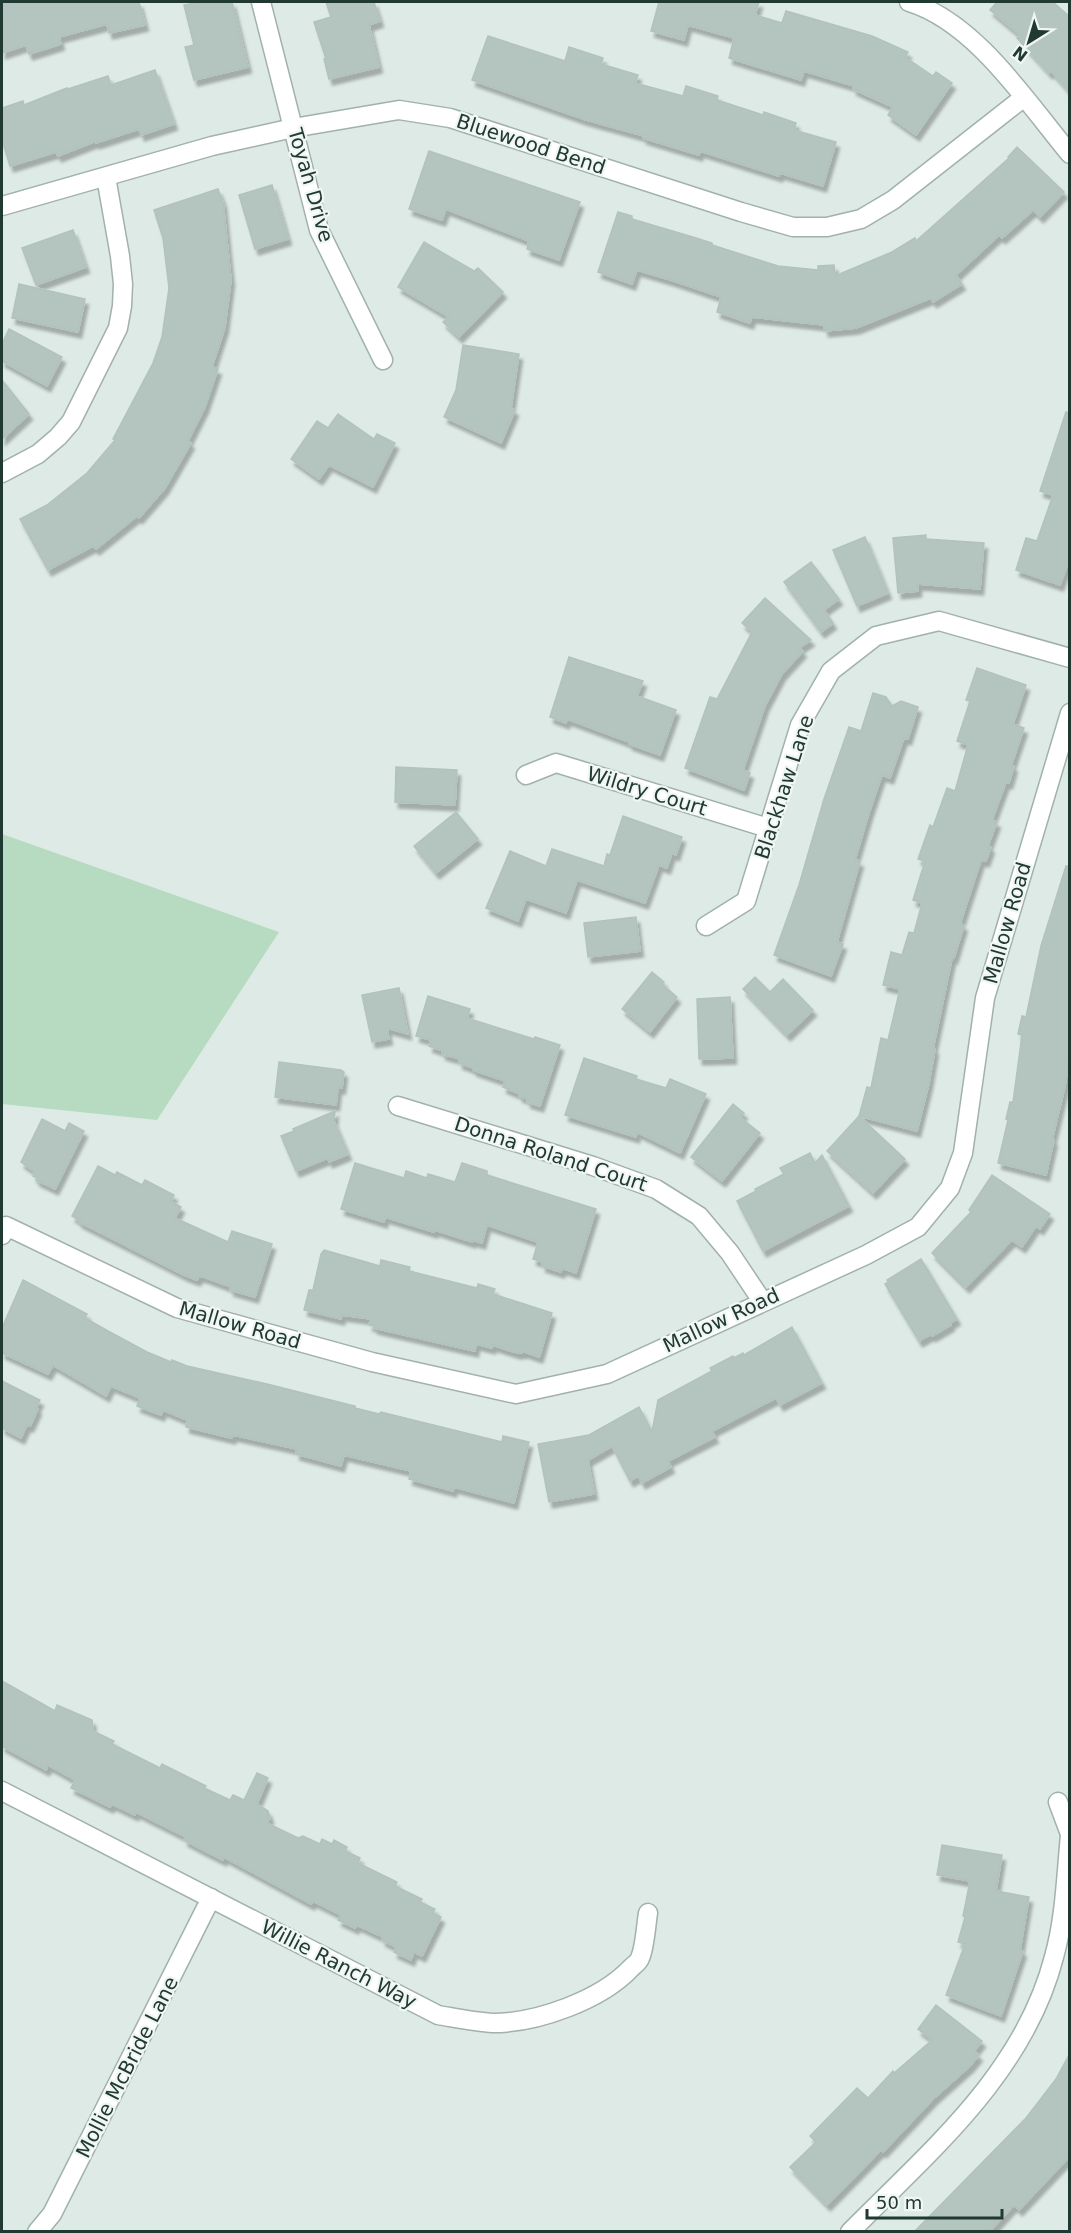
<svg xmlns="http://www.w3.org/2000/svg" width="1071" height="2233" font-family="'DejaVu Sans',sans-serif">
<style>
.green{fill:#b7dbc1}
.building{fill:#b4c4be;stroke:#b1c3bc;stroke-width:1.5;filter:url(#shadow)}
.lines{fill:none;stroke-linecap:round;stroke-linejoin:round}
.minor-casing{stroke:#a1b1ac;stroke-width:21}
.minor{stroke:#fff;stroke-width:18}
.labels{text-anchor:middle;stroke-width:4.5;stroke-linejoin:round;paint-order:stroke}
.street-label{font-size:20px;fill:#203933;stroke:#eff6f3}
</style>
<defs>
<filter id="shadow"><feDropShadow dx="3.5" dy="6" stdDeviation="1.5" flood-color="#0004"/></filter>
</defs>
<rect width="100%" height="100%" fill="#deeae5"/>
<!-- green -->
<polygon class="green" points="2,834 279,932 157,1120 2,1104"/>
<!-- building -->
<g class="building">
<polygon points="2,2 139,2 145,25 109,33 107,24 59,37 61,44 29,54 26,45 2,53"/>
<polygon points="201,2 232,2 248,67 194,80 185,47 194,45 184,5"/>
<polygon points="326,2 374,2 380,21 369,25 379,67 329,79 324,59 326,59 314,22 331,17"/>
<polygon points="659,2 759,2 755,15 782,23 786,11 872,36 908,52 905,57 933,76 936,72 952,83 916,135 888,115 893,107 853,89 854,86 804,71 801,80 729,58 734,38 688,25 684,40 651,31"/>
<polygon points="997,2 1053,2 1070,17 1070,92 1051,71 1049,73 1017,38 1020,35 990,10"/>
<polygon points="488,36 565,61 569,47 603,58 601,64 638,75 635,83 683,96 686,86 718,96 717,100 763,115 764,112 796,123 794,130 836,142 823,186 780,173 779,176 700,151 699,155 643,138 644,136 583,119 472,80"/>
<polygon points="155,70 174,124 141,135 139,129 96,143 96,141 58,156 56,152 10,166 2,140 2,108 23,101 24,105 67,88 68,89 108,76 111,85"/>
<polygon points="1017,147 1064,192 1040,217 1033,210 1002,238 999,235 956,275 962,284 933,302 931,298 856,328 825,331 824,325 752,317 750,323 717,312 721,297 674,281 637,270 632,284 598,272 618,212 632,216 632,219 696,238 712,243 712,245 778,266 818,270 818,266 834,265 835,276 892,252 915,238 916,241 1009,158 1008,157"/>
<polygon points="429,151 580,202 559,260 527,249 529,241 446,209 442,220 409,209"/>
<polygon points="272,185 288,239 255,249 239,195"/>
<polygon points="218,189 223,202 231,280 225,327 212,367 218,369 205,407 188,441 191,443 165,488 139,518 137,516 96,549 93,546 48,570 20,519 47,505 87,473 115,440 113,439 153,363 162,337 169,288 163,238 154,210"/>
<polygon points="73,230 86,267 36,285 22,248"/>
<polygon points="424,242 474,271 478,268 503,292 459,337 443,322 449,317 398,287"/>
<polygon points="19,284 85,299 78,332 12,318"/>
<polygon points="9,329 62,357 47,386 2,361 2,344"/>
<polygon points="463,345 519,354 511,408 515,410 501,443 444,417 456,390"/>
<polygon points="2,380 29,414 2,439"/>
<polygon points="1066,412 1070,413 1070,567 1067,566 1060,585 1016,570 1026,538 1037,541 1053,495 1040,491"/>
<polygon points="338,414 374,439 377,434 395,443 373,487 329,465 319,479 291,459 317,421 328,428"/>
<polygon points="926,535 926,539 984,543 980,589 918,584 918,591 898,593 893,538"/>
<polygon points="865,537 888,593 857,606 833,550"/>
<polygon points="811,562 839,599 824,610 833,623 821,632 784,582"/>
<polygon points="765,598 811,640 799,648 803,651 782,674 765,706 743,770 750,773 744,790 685,768 710,697 717,699 752,632 742,623"/>
<polygon points="569,657 643,681 637,696 676,710 660,755 629,744 629,742 567,719 566,723 550,717"/>
<polygon points="977,668 1026,685 1013,724 1024,728 1011,766 1014,766 1009,783 1006,782 992,820 997,822 988,846 991,847 986,861 981,860 960,924 964,925 954,958 952,958 933,1049 935,1049 929,1083 917,1131 859,1116 867,1087 871,1088 881,1038 888,1040 900,989 883,985 891,952 902,955 909,932 914,933 922,903 913,900 925,861 918,859 930,825 933,827 947,788 955,791 968,745 957,741 970,701 966,700"/>
<polygon points="873,693 886,697 892,706 901,701 918,707 908,739 904,738 890,778 882,775 869,813 855,860 860,861 837,942 843,944 831,976 774,955 799,885 824,799 849,727 861,731"/>
<polygon points="396,767 457,770 455,805 395,802"/>
<polygon points="456,812 478,839 436,873 414,846"/>
<polygon points="623,816 682,837 676,855 672,853 667,868 659,865 645,903 577,880 566,913 526,899 518,921 486,908 510,851 546,866 552,849 604,866 607,854 610,855"/>
<polygon points="1066,866 1070,866 1070,1054 1065,1086 1052,1140 1054,1140 1046,1175 998,1163 1008,1120 1006,1119 1010,1102 1013,1102 1022,1035 1018,1034 1022,1016 1026,1017 1041,946"/>
<polygon points="636,917 640,951 588,957 584,923"/>
<polygon points="652,972 664,982 662,984 677,997 650,1032 622,1009"/>
<polygon points="755,977 770,992 783,979 813,1010 787,1035 743,989"/>
<polygon points="399,988 408,1034 387,1028 389,1039 372,1042 362,995"/>
<polygon points="428,996 470,1009 467,1018 534,1039 535,1037 560,1045 540,1106 527,1102 528,1099 519,1096 520,1094 503,1087 505,1081 473,1070 473,1068 459,1063 460,1059 442,1054 443,1051 429,1046 431,1040 416,1036"/>
<polygon points="730,997 733,1058 699,1059 697,999"/>
<polygon points="584,1058 637,1076 636,1079 666,1088 670,1079 706,1094 680,1153 637,1132 636,1137 565,1115"/>
<polygon points="279,1062 341,1070 344,1072 342,1088 338,1088 336,1105 275,1097"/>
<polygon points="733,1104 744,1113 740,1117 760,1133 722,1181 691,1157"/>
<polygon points="335,1111 334,1121 348,1154 329,1162 328,1158 296,1171 281,1136 294,1131 293,1129"/>
<polygon points="859,1116 905,1159 873,1193 827,1151"/>
<polygon points="42,1119 65,1131 69,1123 84,1131 55,1189 36,1180 37,1178 33,1176 35,1172 21,1162"/>
<polygon points="810,1153 815,1163 822,1155 849,1206 763,1251 737,1201 756,1191 755,1189 784,1174 780,1168"/>
<polygon points="355,1163 404,1178 406,1171 427,1178 428,1174 455,1182 462,1163 487,1171 487,1175 596,1209 576,1273 562,1268 561,1272 542,1266 543,1262 533,1259 538,1242 487,1225 482,1243 472,1240 472,1242 435,1230 434,1232 385,1217 384,1222 341,1209"/>
<polygon points="98,1166 115,1175 117,1172 142,1185 145,1180 174,1195 171,1201 181,1207 175,1218 228,1242 232,1231 272,1244 255,1297 230,1290 231,1287 204,1277 199,1276 197,1280 184,1275 79,1222 80,1221 72,1216"/>
<polygon points="992,1175 1050,1214 1040,1229 1036,1226 1022,1247 1012,1240 966,1287 932,1253 971,1212 969,1210"/>
<polygon points="324,1250 380,1266 381,1260 410,1267 409,1271 477,1288 478,1284 495,1289 493,1294 552,1313 540,1355 539,1357 525,1352 517,1353 492,1345 492,1348 476,1344 475,1351 374,1328 375,1326 369,1325 371,1319 342,1315 341,1319 304,1310 309,1290 313,1290 321,1254"/>
<polygon points="921,1259 957,1319 950,1323 951,1325 932,1336 931,1334 919,1341 885,1284 888,1282 887,1280"/>
<polygon points="23,1280 87,1314 85,1318 108,1331 147,1352 171,1362 172,1360 187,1366 271,1385 355,1406 355,1408 379,1414 381,1412 502,1442 503,1436 529,1442 514,1503 454,1487 453,1491 409,1479 411,1471 344,1455 341,1466 296,1454 297,1449 233,1435 232,1438 186,1427 187,1420 163,1410 161,1415 137,1406 140,1398 111,1386 106,1396 53,1365 48,1374 2,1353 2,1328"/>
<polygon points="792,1327 822,1383 780,1405 776,1398 712,1431 715,1437 668,1461 671,1467 642,1483 638,1476 630,1481 612,1446 588,1460 594,1494 549,1502 538,1444 589,1435 639,1407 652,1432 658,1400 712,1371 710,1368 733,1356 734,1358 743,1353 744,1355"/>
<polygon points="2,1381 40,1400 36,1408 38,1409 30,1426 27,1425 21,1438 2,1428"/>
<polygon points="2,1681 55,1711 57,1705 92,1720 93,1731 114,1741 112,1744 160,1768 162,1764 206,1786 204,1788 230,1800 233,1795 244,1800 257,1773 268,1778 257,1804 268,1811 270,1818 267,1823 298,1838 303,1836 320,1844 322,1839 332,1844 334,1840 347,1847 345,1851 360,1858 358,1863 397,1882 395,1886 422,1899 420,1902 435,1909 433,1913 441,1917 422,1956 414,1952 411,1960 394,1952 396,1947 382,1940 383,1937 357,1925 355,1928 338,1920 341,1915 313,1901 311,1904 300,1898 224,1857 223,1860 205,1851 184,1840 186,1837 136,1812 135,1815 112,1804 110,1807 71,1788 75,1780 48,1765 46,1770 2,1746"/>
<polygon points="942,1845 1002,1855 996,1891 1029,1897 1020,1950 1023,1951 1001,2016 946,1995 965,1944 958,1942 965,1917 963,1916 970,1881 937,1875"/>
<polygon points="936,2005 982,2041 974,2051 979,2055 970,2066 933,2099 883,2152 881,2150 827,2205 790,2167 816,2142 810,2136 857,2088 868,2098 893,2071 894,2073 932,2040 918,2029"/>
<polygon points="1070,2053 1070,2156 1019,2210 1014,2205 989,2232 914,2232 1026,2118 1056,2079"/>
</g>
<g class="lines">
<defs>
<g id="minor">
<polyline points="261,2 319,230 383,360"/>
<path d="M 909,2 C 975,22 1026,101 1070,154"/>
<polyline points="2,206 212,146 293,128 399,110 450,118 741,212 793,227 827,227 861,219 893,200 1023,98"/>
<polyline points="2,473 38,454 58,437 71,422 118,328 122,306 123,284 120,256 106,177"/>
<polyline points="526,775 556,763 768,828"/>
<polyline points="706,926 746,901 800,725 831,671 876,636 939,621 1070,658"/>
<polyline points="398,1106 593,1166 656,1189 699,1216 730,1253 762,1301"/>
<polyline points="2,1235 6,1226 177,1308 372,1362 516,1394 607,1374 866,1255 918,1227 950,1188 963,1153 985,998 1070,713"/>
<path d="M 2,1791 L 438,2015 C 456,2018 475,2022 493,2023 C 537,2023 601,2000 631,1968 C 634,1965 639,1962 640,1958 C 645,1947 646,1925 648,1913"/>
<polyline points="1058,1802 1070,1834"/>
<polyline points="37,2232 52,2214 211,1898"/>
<path d="M 850,2232 C 931,2150 1024,2073 1054,1957 C 1065,1918 1066,1876 1070,1835"/>
</g>
</defs>
<!-- minor casing -->
<use href="#minor" class="minor-casing"/>
<!-- minor -->
<use href="#minor" class="minor"/>
</g>
<g class="labels">
<!-- street labels -->
<g class="street-label">
<text transform="translate(531 144) rotate(18)" y="7">Bluewood Bend</text>
<text transform="translate(311 185) rotate(74)" y="7">Toyah Drive</text>
<text transform="translate(784 787) rotate(-72)" y="7">Blackhaw Lane</text>
<text transform="translate(647 791) rotate(17)" y="7">Wildry Court</text>
<text transform="translate(1007 923) rotate(-74)" y="7">Mallow Road</text>
<text transform="translate(551 1154) rotate(18)" y="7">Donna Roland Court</text>
<text transform="translate(721 1320) rotate(-25)" y="7">Mallow Road</text>
<text transform="translate(240 1325) rotate(16)" y="7">Mallow Road</text>
<text transform="translate(339 1964) rotate(27)" y="7">Willie Ranch Way</text>
<text transform="translate(127 2067) rotate(-63)" y="7">Mollie McBride Lane</text>
</g>
</g>
<!-- border -->
<rect width="1071" height="2233" fill="none" stroke="#203933" stroke-width="6"/>
<!-- north arrow -->
<g transform="translate(1029 42) rotate(217)" stroke="#eff6f3" stroke-width="4.5" paint-order="stroke">
<path d="M0-4.5L10 22L0 15L-10 22Z" fill="#203933"/>
<text y="-9" font-size="16" font-weight="bold" text-anchor="middle" fill="#203933">N</text>
</g>
<!-- scale -->
<path d="M867 2209v9h135v-9" fill="none" stroke="#203933" stroke-width="3"/>
<text x="876" y="2209" font-size="18" fill="#203933" stroke="#eff6f3" stroke-width="4.5" paint-order="stroke">50 m</text>
</svg>
